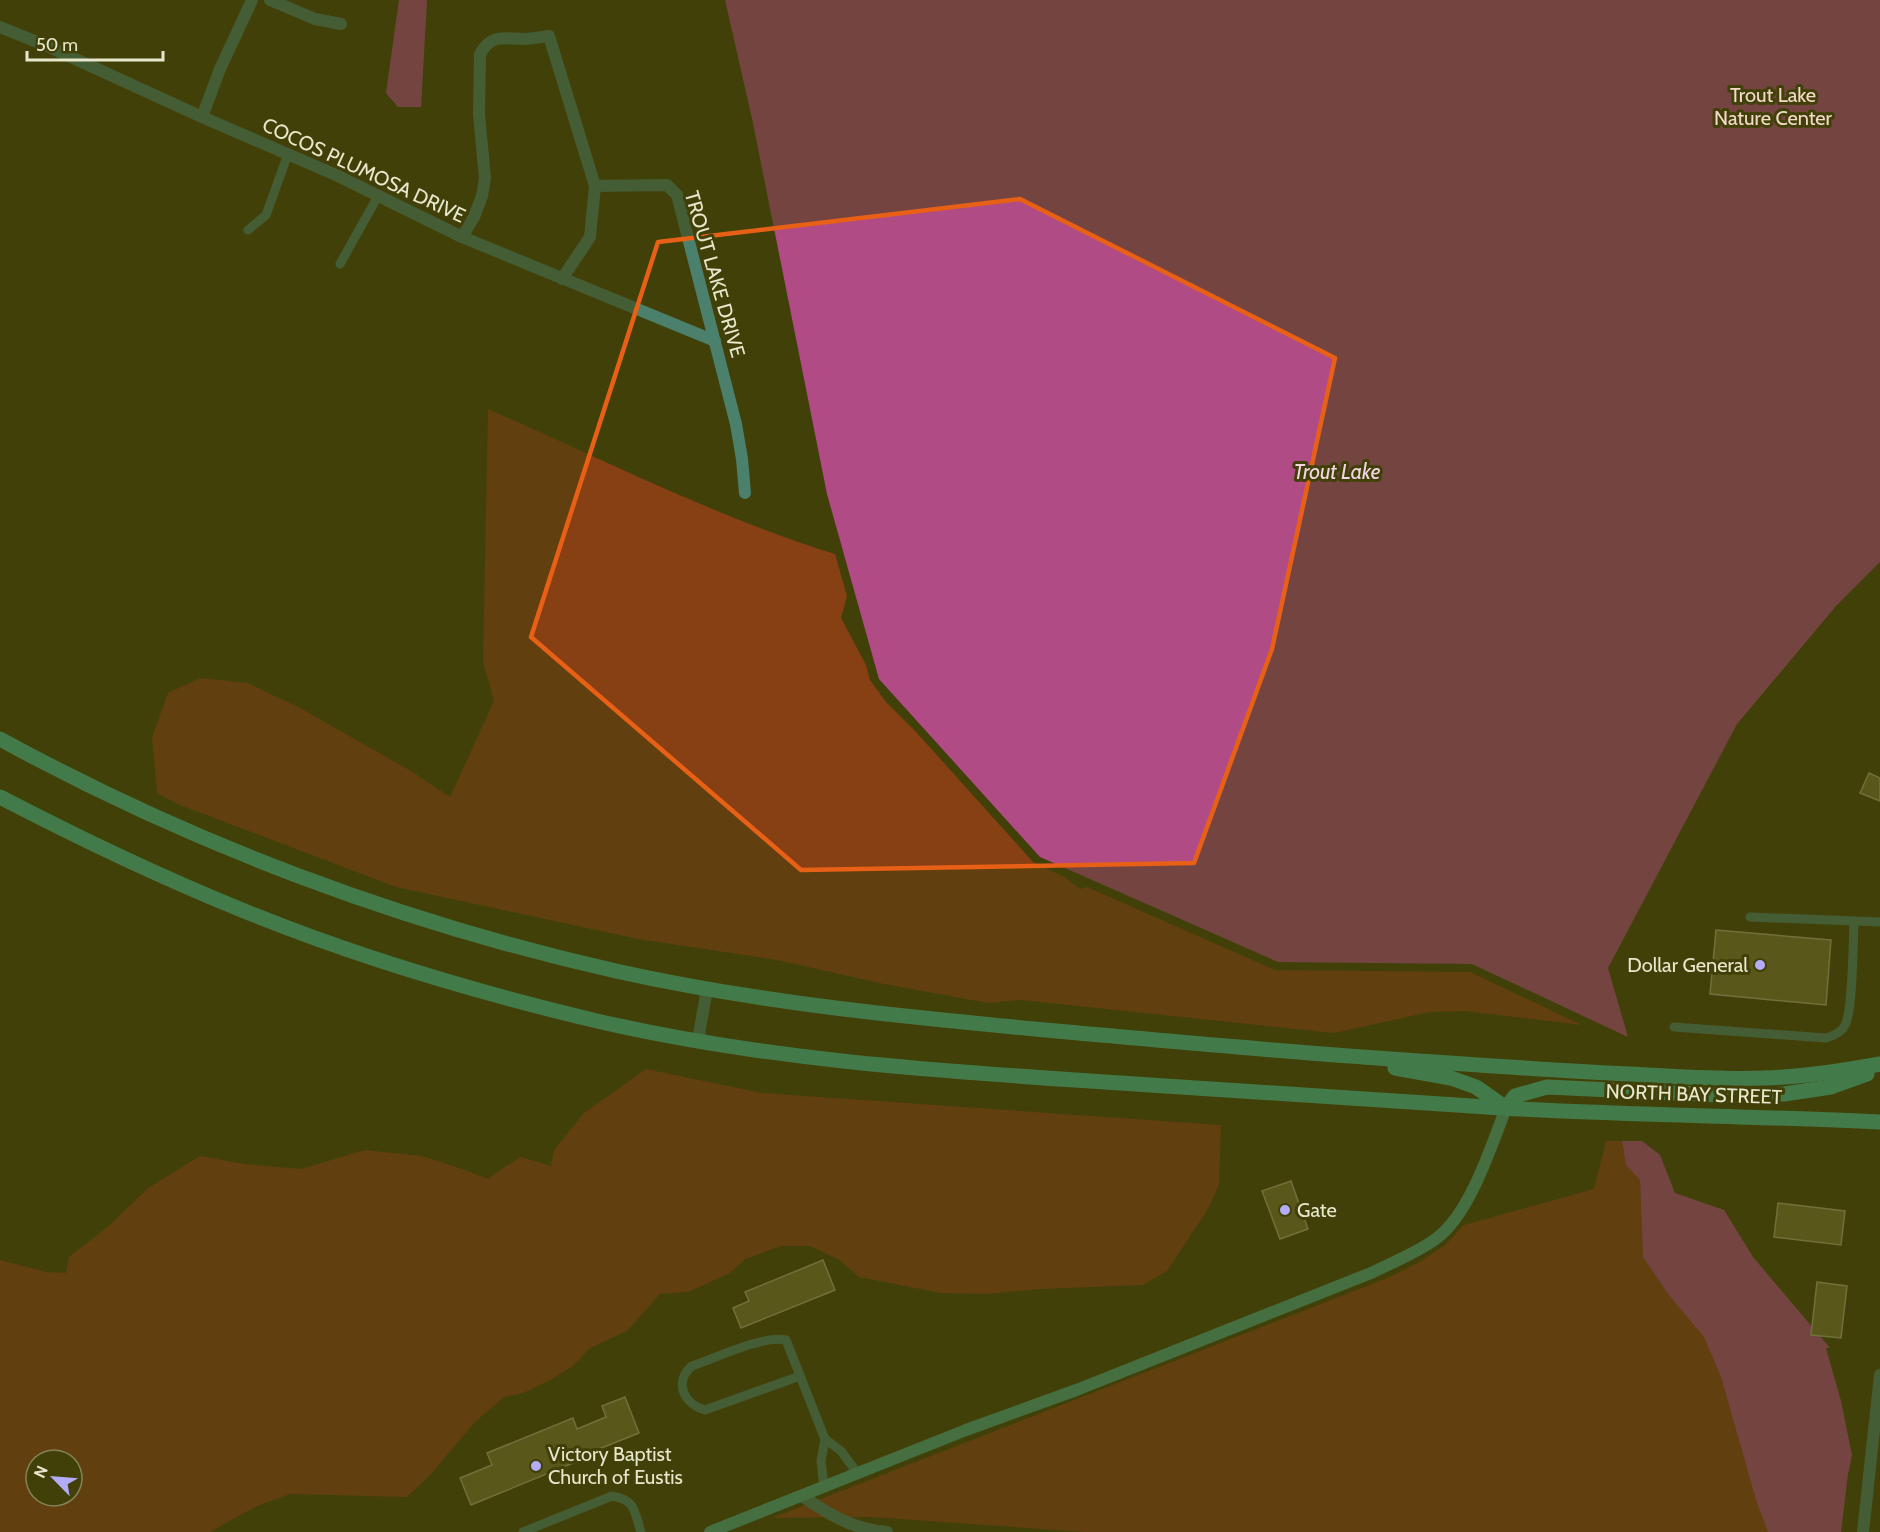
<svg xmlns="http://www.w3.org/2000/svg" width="1880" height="1532" font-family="Cabin,sans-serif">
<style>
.green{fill:#873f14;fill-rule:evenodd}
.water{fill:#b14b86}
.building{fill:#767330;stroke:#acab76;stroke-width:1.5}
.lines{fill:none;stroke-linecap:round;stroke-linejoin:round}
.lane{stroke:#4b816c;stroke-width:9}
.street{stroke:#4b816c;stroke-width:12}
.secondary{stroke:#4ba685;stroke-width:12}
.primary{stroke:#45c298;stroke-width:15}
.marked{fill:none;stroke:#e86016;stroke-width:4.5;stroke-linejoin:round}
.poi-dot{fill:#b3adf9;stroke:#424009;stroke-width:2}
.labels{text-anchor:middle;stroke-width:6;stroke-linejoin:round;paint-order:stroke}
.park-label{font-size:20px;fill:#f4d9cb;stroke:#424009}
.street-label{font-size:20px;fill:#e7e7cc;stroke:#424009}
.poi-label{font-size:20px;fill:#e7e7cc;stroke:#424009;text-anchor:start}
.water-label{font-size:21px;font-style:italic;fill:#f2d6e4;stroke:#424009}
</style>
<rect width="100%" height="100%" fill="#424009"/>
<!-- green -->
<g class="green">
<path d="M 488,409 C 602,459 716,517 835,554 L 847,596 L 841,618 L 866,665 L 870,680 L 886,702 L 916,732 L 1033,862 L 1066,878 L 1080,889 L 1087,887 L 1275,970 L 1470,972 L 1582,1025 L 1464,1011 L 1430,1012 L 1334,1033 L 1021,1000 L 988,1003 L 884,984 L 777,960 L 638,939 L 396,887 L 180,805 L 157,793 L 152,737 L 168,693 L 200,678 L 248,683 L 300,708 L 411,771 L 450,797 L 494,701 L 483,662 Z"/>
<path d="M 646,1069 L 762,1093 L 1221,1125 L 1219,1185 L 1208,1209 L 1167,1271 L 1143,1285 L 1040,1289 L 987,1294 L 941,1293 L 859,1277 L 838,1259 L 810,1246 L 781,1246 L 745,1259 L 730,1273 L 688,1292 L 660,1294 L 627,1331 L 590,1348 L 573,1366 L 550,1380 L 523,1393 L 504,1397 L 475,1422 L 431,1474 L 407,1497 L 290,1494 L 255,1507 L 210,1532 L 0,1532 L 0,1260 L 46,1272 L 66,1273 L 69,1257 L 111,1224 L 148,1188 L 200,1156 L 244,1164 L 301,1169 L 365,1150 L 422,1156 L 462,1169 L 488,1179 L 506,1166 L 521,1157 L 551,1166 L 554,1150 L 584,1113 ZM 36,1460 L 72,1460 L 72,1496 L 36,1496 Z"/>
<polygon points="1606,1141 1622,1141 1626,1165 1640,1180 1643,1257 1668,1294 1704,1336 1721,1377 1756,1500 1768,1532 1084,1532 872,1517 772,1518 1390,1277 1423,1260 1445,1245 1464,1225 1594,1189"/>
</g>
<!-- water -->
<g class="water">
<polygon points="399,0 427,0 421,107 398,107 386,93"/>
<polygon points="725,0 1880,0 1880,562 1836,606 1737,724 1608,968 1628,1037 1472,964 1278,962 1040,857 879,679 827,494 753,123"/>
<polygon points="1622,1141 1642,1141 1660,1155 1675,1193 1724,1210 1753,1257 1830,1348 1826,1348 1841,1401 1852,1455 1848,1474 1841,1532 1768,1532 1756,1500 1721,1377 1704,1337 1668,1294 1643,1257 1640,1180 1626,1165"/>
</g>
<!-- building -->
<g class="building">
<polygon points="1869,773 1880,778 1880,801 1860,793"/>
<polygon points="1716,930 1831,940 1826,1005 1710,994"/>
<polygon points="1291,1181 1308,1229 1280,1239 1262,1191"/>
<polygon points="1778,1203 1845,1211 1841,1245 1774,1237"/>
<polygon points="823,1260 835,1290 741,1328 733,1308 749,1301 745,1292"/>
<polygon points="1817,1282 1847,1286 1841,1338 1811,1335"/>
<polygon points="625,1397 639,1433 599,1449 600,1452 471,1505 460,1478 492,1465 487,1453 573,1418 577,1429 606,1417 602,1406"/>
</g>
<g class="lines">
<!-- lane -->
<g class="lane">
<polyline points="248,230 266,215 288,154"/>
<polyline points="340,264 378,196"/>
<polyline points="1750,917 1880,922"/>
<path d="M 1674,1027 L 1826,1038 C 1833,1036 1842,1032 1845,1025 C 1853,1011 1853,941 1854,921"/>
<path d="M 800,1376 L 705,1410 C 684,1404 673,1382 692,1366 C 716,1358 763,1335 786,1340 L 825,1439"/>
<polyline points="824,1488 821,1461 825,1439 841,1451 858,1474"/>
<path d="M 523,1532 L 612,1496 C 636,1500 634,1511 641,1532"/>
</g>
<!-- street -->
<g class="street">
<polyline points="270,0 315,19 341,24"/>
<polyline points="0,27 47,46 202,117 336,175 462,237 715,341"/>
<polyline points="202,117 220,69 252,0"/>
<polyline points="595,186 667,185 677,195 736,424 742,459 745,493"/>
<path d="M 462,237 L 474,217 L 482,196 L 485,178 L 479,114 L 480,54 C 492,33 504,39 524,39 C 532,39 541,37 549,36 L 595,186 L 590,237 L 562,279"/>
<polyline points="698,1040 707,989"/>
<path d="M 802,1496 C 828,1514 854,1530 887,1532"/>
<polyline points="1863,1532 1880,1375"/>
</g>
<!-- secondary -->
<path class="secondary" d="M 710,1532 L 966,1430 L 1079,1389 L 1371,1273 C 1393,1262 1417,1253 1437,1238 C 1470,1213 1491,1147 1506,1108"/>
<!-- primary -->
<g class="primary">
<path d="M 0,739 C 192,844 402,923 616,971 C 764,1004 916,1018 1067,1032 C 1170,1041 1274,1051 1377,1058 C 1461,1064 1545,1070 1629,1074 C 1674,1076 1719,1080 1764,1078 C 1803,1077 1842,1071 1880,1064"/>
<path d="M 0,797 C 77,837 156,875 237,908 C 353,956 475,992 597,1021 C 774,1062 955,1072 1135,1084 C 1258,1092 1380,1101 1502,1108 C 1628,1115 1754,1116 1880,1122"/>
<polyline points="1395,1068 1451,1078 1476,1087 1506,1108"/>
<polyline points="1506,1108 1515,1096 1547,1087 1740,1096 1784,1094 1831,1087 1867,1074"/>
</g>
</g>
<!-- marked area -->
<path d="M0 0H1880V1532H0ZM 1020,199 L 1335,358 L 1272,649 L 1194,863 L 801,870 L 531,637 L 658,242 Z" fill="#424009" fill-opacity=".55" fill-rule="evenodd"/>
<path class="marked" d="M 1020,199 L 1335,358 L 1272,649 L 1194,863 L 801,870 L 531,637 L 658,242 Z"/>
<!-- markers -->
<g class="poi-dot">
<circle cx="1760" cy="965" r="6"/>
<circle cx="1285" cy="1210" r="6"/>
<circle cx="536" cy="1466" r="6"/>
</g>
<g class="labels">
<!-- park labels -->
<g class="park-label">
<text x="1773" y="102">Trout Lake<tspan x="1773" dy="23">Nature Center</tspan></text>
</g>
<!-- street labels -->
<g class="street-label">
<text transform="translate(364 170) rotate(25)" y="7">COCOS PLUMOSA DRIVE</text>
<text transform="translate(715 274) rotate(74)" y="7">TROUT LAKE DRIVE</text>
<text transform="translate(1694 1094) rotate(2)" y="7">NORTH BAY STREET</text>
</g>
<!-- poi labels -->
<g class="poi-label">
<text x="1748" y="972" text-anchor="end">Dollar General</text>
<text x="1297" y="1217">Gate</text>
<text x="548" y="1461">Victory Baptist<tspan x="548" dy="23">Church of Eustis</tspan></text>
</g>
<!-- water labels -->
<g class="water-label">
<text x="1337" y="479">Trout Lake</text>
</g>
</g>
<!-- north arrow -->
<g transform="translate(54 1478) rotate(295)"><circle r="28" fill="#424009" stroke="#848357" stroke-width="1.5"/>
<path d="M0-4.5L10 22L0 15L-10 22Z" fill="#b3adf9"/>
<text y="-9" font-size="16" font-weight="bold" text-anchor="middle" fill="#e7e7cc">N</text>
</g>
<!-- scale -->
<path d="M27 51v9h136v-9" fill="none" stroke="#e7e7cc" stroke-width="3"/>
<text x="36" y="51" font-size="18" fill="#e7e7cc" stroke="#424009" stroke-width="4.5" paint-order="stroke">50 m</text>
</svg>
